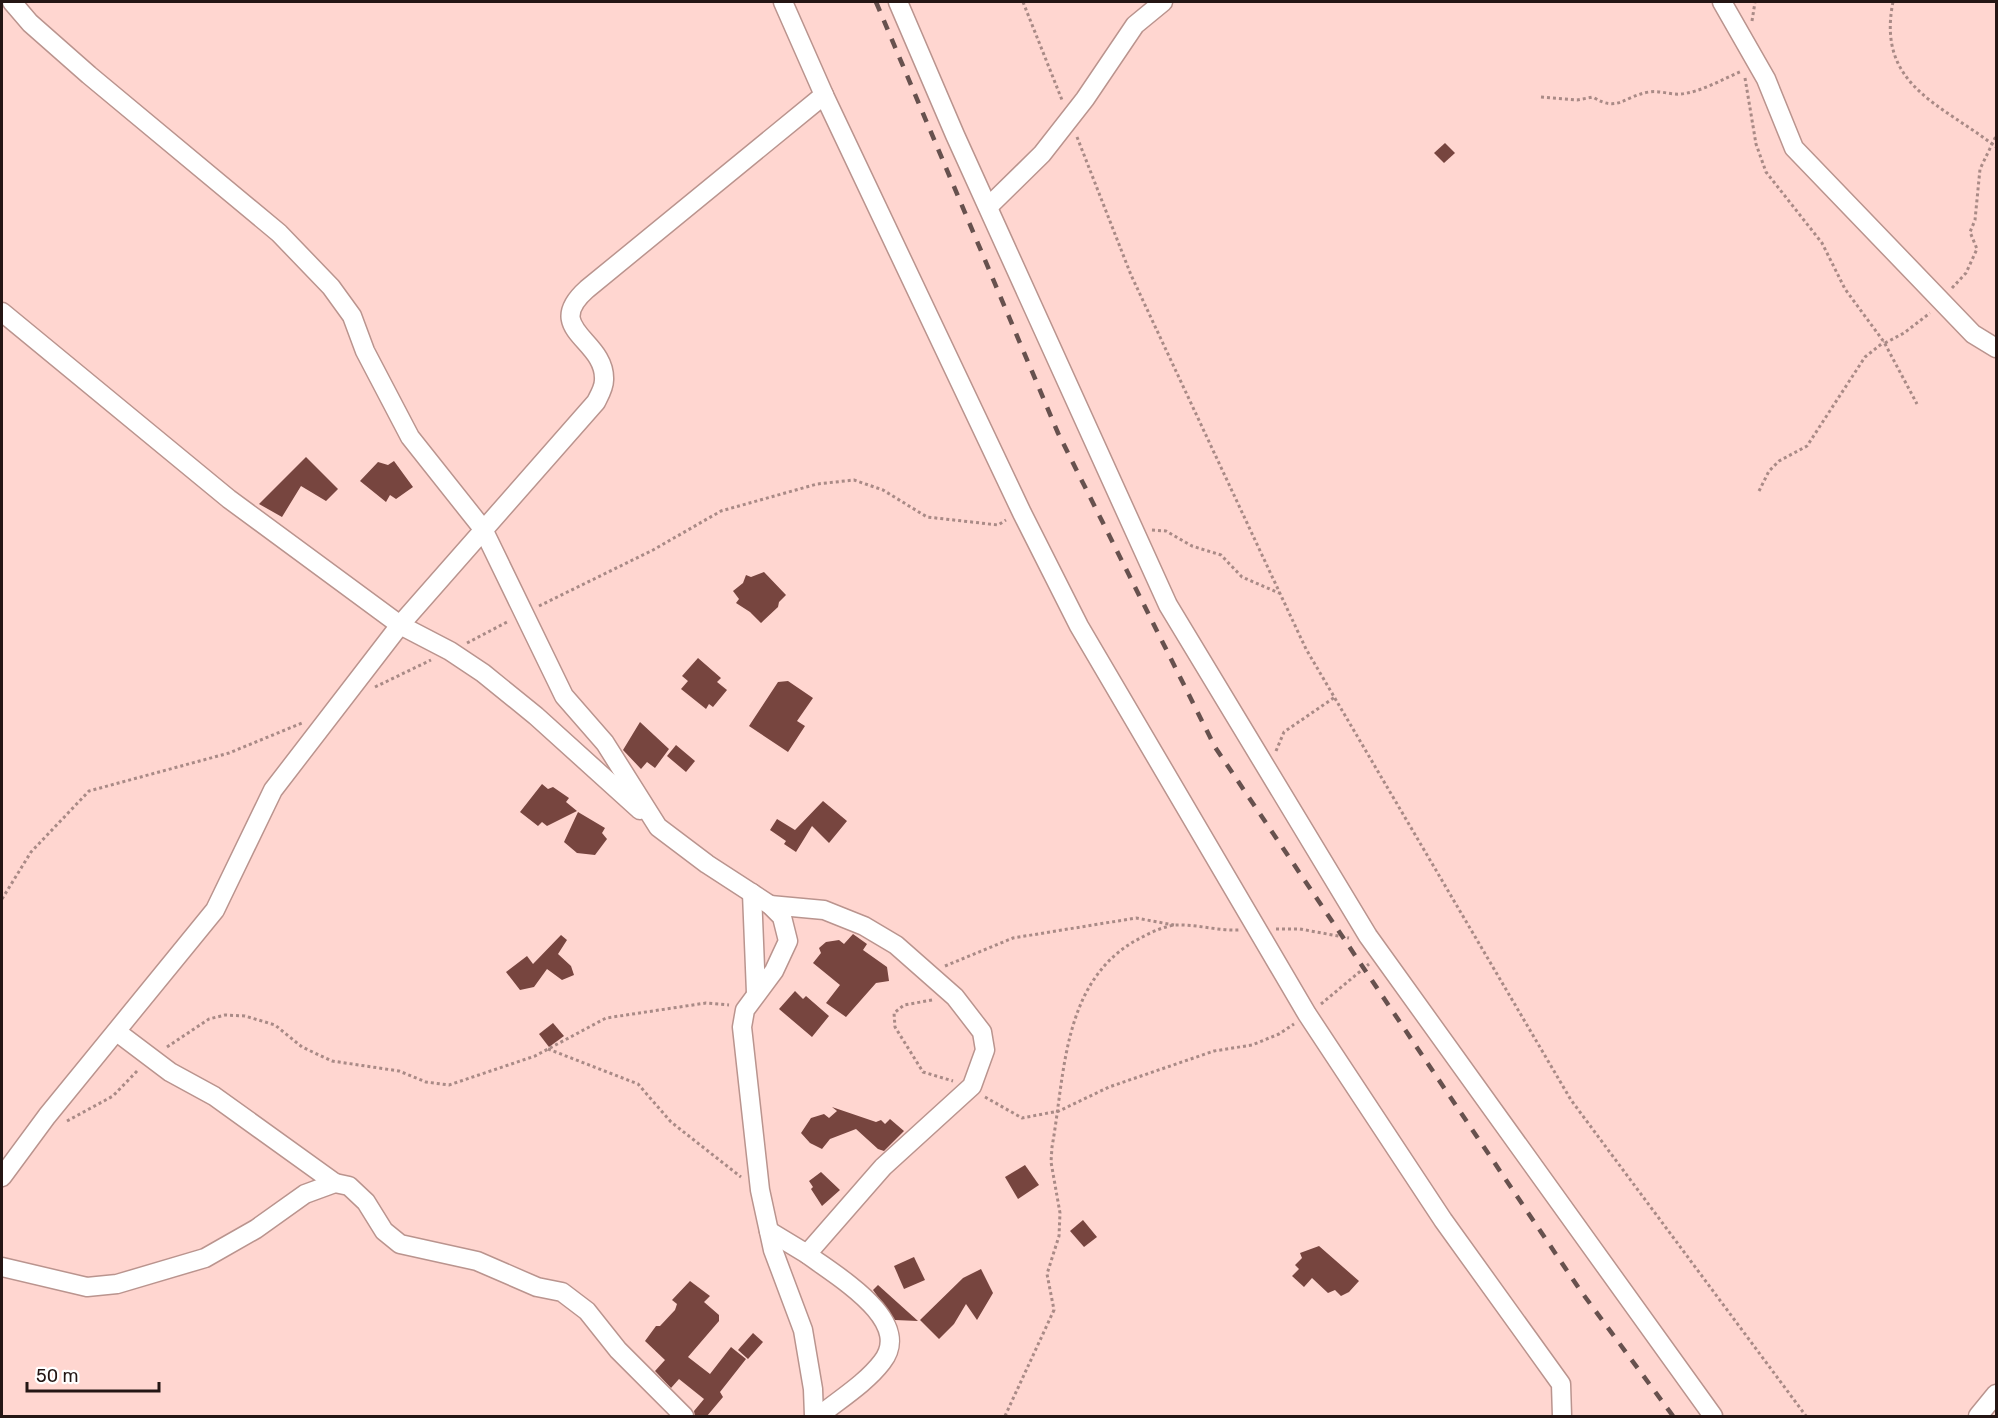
<svg xmlns="http://www.w3.org/2000/svg" width="1998" height="1418" font-family="Rubik,sans-serif">
<style>
.building{fill:#77453f}
.lines{fill:none;stroke-linecap:round;stroke-linejoin:round}
.minor-casing{stroke:#ba948e;stroke-width:21}
.path{stroke:#a98a86;stroke-width:3;stroke-dasharray:3 3;stroke-linecap:butt}
.minor{stroke:#fff;stroke-width:18}
.rail{stroke:#67514e;stroke-width:4.5;stroke-dasharray:10 10;stroke-linecap:butt}
</style>
<rect width="100%" height="100%" fill="#ffd6d0"/>
<!-- building -->
<g class="building">
<polygon points="1445,143 1455,153 1444,163 1434,153"/>
<polygon points="306,457 338,489 326,501 301,486 282,517 259,504"/>
<polygon points="394,461 413,487 396,499 390,495 386,502 360,481 378,462 388,465"/>
<polygon points="764,572 786,595 779,602 778,607 761,623 750,612 736,603 739,599 733,591 743,583 746,575 751,577"/>
<polygon points="698,658 721,678 717,682 727,690 713,707 709,704 706,709 681,689 688,681 682,676"/>
<polygon points="788,681 813,698 797,721 805,726 788,752 749,726 778,682"/>
<polygon points="640,722 669,749 655,768 647,762 641,769 623,750"/>
<polygon points="676,745 695,761 686,772 667,756"/>
<polygon points="542,784 548,789 553,787 569,798 566,802 577,811 547,826 542,822 538,826 520,812"/>
<polygon points="823,801 847,821 829,843 812,826 796,852 784,844 786,841 770,830 777,819 795,830"/>
<polygon points="578,812 605,828 602,833 607,839 595,855 577,853 564,842"/>
<polygon points="853,934 867,944 863,950 887,967 889,981 876,983 846,1017 826,1003 840,985 813,963 821,953 819,948 826,942 839,940 844,944"/>
<polygon points="561,935 567,940 558,954 571,966 574,975 562,980 547,969 534,987 520,990 506,972 527,956 533,964"/>
<polygon points="795,991 803,999 806,996 829,1016 812,1037 779,1009"/>
<polygon points="553,1023 564,1036 549,1047 539,1034"/>
<polygon points="832,1107 876,1122 881,1120 885,1124 890,1119 904,1131 884,1151 878,1149 856,1129 830,1139 822,1149 810,1143 801,1133 811,1118 824,1114 829,1118 837,1111"/>
<polygon points="1025,1165 1039,1185 1018,1199 1005,1177"/>
<polygon points="821,1172 840,1190 822,1206 811,1189 813,1187 809,1181"/>
<polygon points="1083,1220 1097,1237 1084,1247 1070,1231"/>
<polygon points="1319,1246 1359,1281 1349,1292 1341,1296 1335,1290 1328,1293 1312,1278 1304,1287 1292,1276 1299,1269 1295,1265 1302,1258 1300,1253"/>
<polygon points="914,1257 925,1280 904,1289 894,1266"/>
<polygon points="981,1269 993,1293 977,1320 966,1304 954,1324 939,1339 920,1320 963,1278"/>
<polygon points="690,1281 710,1296 704,1302 719,1315 719,1321 688,1357 710,1374 731,1347 746,1359 720,1392 723,1397 707,1416 695,1416 694,1411 704,1399 679,1379 671,1388 655,1371 665,1360 645,1341 656,1326 660,1326 675,1310 677,1304 672,1300"/>
<polygon points="878,1285 918,1321 895,1320 873,1290"/>
<polygon points="753,1333 763,1342 748,1359 738,1350"/>
</g>
<g class="lines">
<defs>
<g id="minor">
<polyline points="12,2 30,23 89,75 279,233 331,287 352,316 365,351 410,437 483,529 564,696 605,743 658,827 707,864 770,905 782,917 788,941 774,971 745,1010 742,1027 760,1190 773,1250 803,1330 813,1389 814,1416"/>
<polyline points="783,2 824,95 1022,513 1079,626 1307,1014 1443,1220 1561,1384 1562,1416"/>
<polyline points="898,2 955,135 1168,605 1368,936 1713,1416"/>
<polyline points="1722,2 1766,79 1794,148 1973,334 1996,348"/>
<polyline points="988,207 1042,154 1085,99 1135,25 1163,2"/>
<polyline points="2,312 229,499 400,625 450,651 483,673 536,716 640,810"/>
<polyline points="752,893 756,993"/>
<polyline points="117,1032 170,1072 214,1096 335,1183"/>
<path d="M 2,1177 L 47,1116 L 215,910 L 273,790 L 400,625 L 596,402 C 599,396 604,388 604,380 C 606,339 541,330 587,289 L 824,95"/>
<polyline points="769,1231 807,1254 883,1167 972,1086 985,1050 982,1032 955,997 896,945 864,926 824,910 770,905"/>
<path d="M 807,1254 C 834,1275 915,1320 882,1362 C 866,1383 840,1399 819,1416"/>
<polyline points="2,1267 87,1287 117,1284 205,1258 256,1229 305,1194 335,1183 349,1186 366,1202 384,1231 400,1244 477,1261 537,1287 562,1292 587,1311 618,1350 684,1416"/>
<polyline points="1978,1416 1996,1394"/>
</g>
</defs>
<!-- minor casing -->
<use href="#minor" class="minor-casing"/>
<!-- path -->
<g class="path">
<polyline points="1023,2 1062,100"/>
<path d="M 1893,2 C 1876,86 1942,104 1996,147"/>
<polyline points="1752,21 1755,2"/>
<polyline points="1745,78 1756,144 1766,172 1822,243 1845,289 1884,342 1917,404"/>
<path d="M 1541,97 L 1577,100 L 1593,97 C 1618,113 1624,96 1649,92 C 1659,90 1670,95 1681,94 C 1701,92 1723,79 1742,71"/>
<polyline points="1077,137 1131,275 1306,649 1571,1100 1806,1416"/>
<polyline points="1952,288 1966,273 1977,249 1970,232 1975,220 1980,169 1996,136"/>
<polyline points="1885,343 1904,333 1930,313"/>
<polyline points="1759,491 1769,471 1779,461 1807,446 1865,357 1884,342"/>
<polyline points="1152,530 1166,531 1192,546 1221,555 1242,577 1279,593"/>
<polyline points="539,606 653,550 721,511 817,484 854,480 883,490 927,517 998,525 1006,520"/>
<polyline points="467,643 509,621"/>
<polyline points="375,687 431,660"/>
<polyline points="1276,751 1284,732 1335,697"/>
<polyline points="2,899 31,852 89,791 229,753 302,723"/>
<polyline points="1276,929 1300,929 1349,938"/>
<polyline points="945,966 1013,938 1136,918 1174,925"/>
<polyline points="932,1000 904,1005 894,1013 895,1027 923,1072 953,1081"/>
<polyline points="1321,1004 1369,964"/>
<polyline points="167,1047 209,1019 225,1015 245,1016 275,1025 302,1047 332,1061 399,1071 426,1082 449,1085 535,1056 606,1018 706,1003 729,1005"/>
<polyline points="548,1049 638,1084 671,1122 741,1177"/>
<polyline points="985,1097 1022,1118 1059,1111 1109,1087 1214,1051 1252,1045 1279,1034 1294,1024"/>
<polyline points="67,1121 113,1096 138,1070"/>
<path d="M 1005,1416 L 1054,1310 L 1047,1274 L 1059,1236 L 1060,1213 L 1051,1162 L 1052,1147 C 1065,1075 1062,985 1133,942 C 1146,935 1160,927 1175,925 C 1196,924 1218,931 1239,930"/>
</g>
<!-- minor -->
<use href="#minor" class="minor"/>
<!-- rail -->
<polyline class="rail" points="876,2 1058,433 1215,747 1580,1290 1673,1416"/>
</g>
<!-- border -->
<rect width="1998" height="1418" fill="none" stroke="#241614" stroke-width="6"/>
<!-- scale -->
<path d="M27 1382v9h132v-9" fill="none" stroke="#241614" stroke-width="3"/>
<text x="36" y="1382" font-size="18" fill="#241614" stroke="#ffffff" stroke-width="4.5" paint-order="stroke">50 m</text>
</svg>
